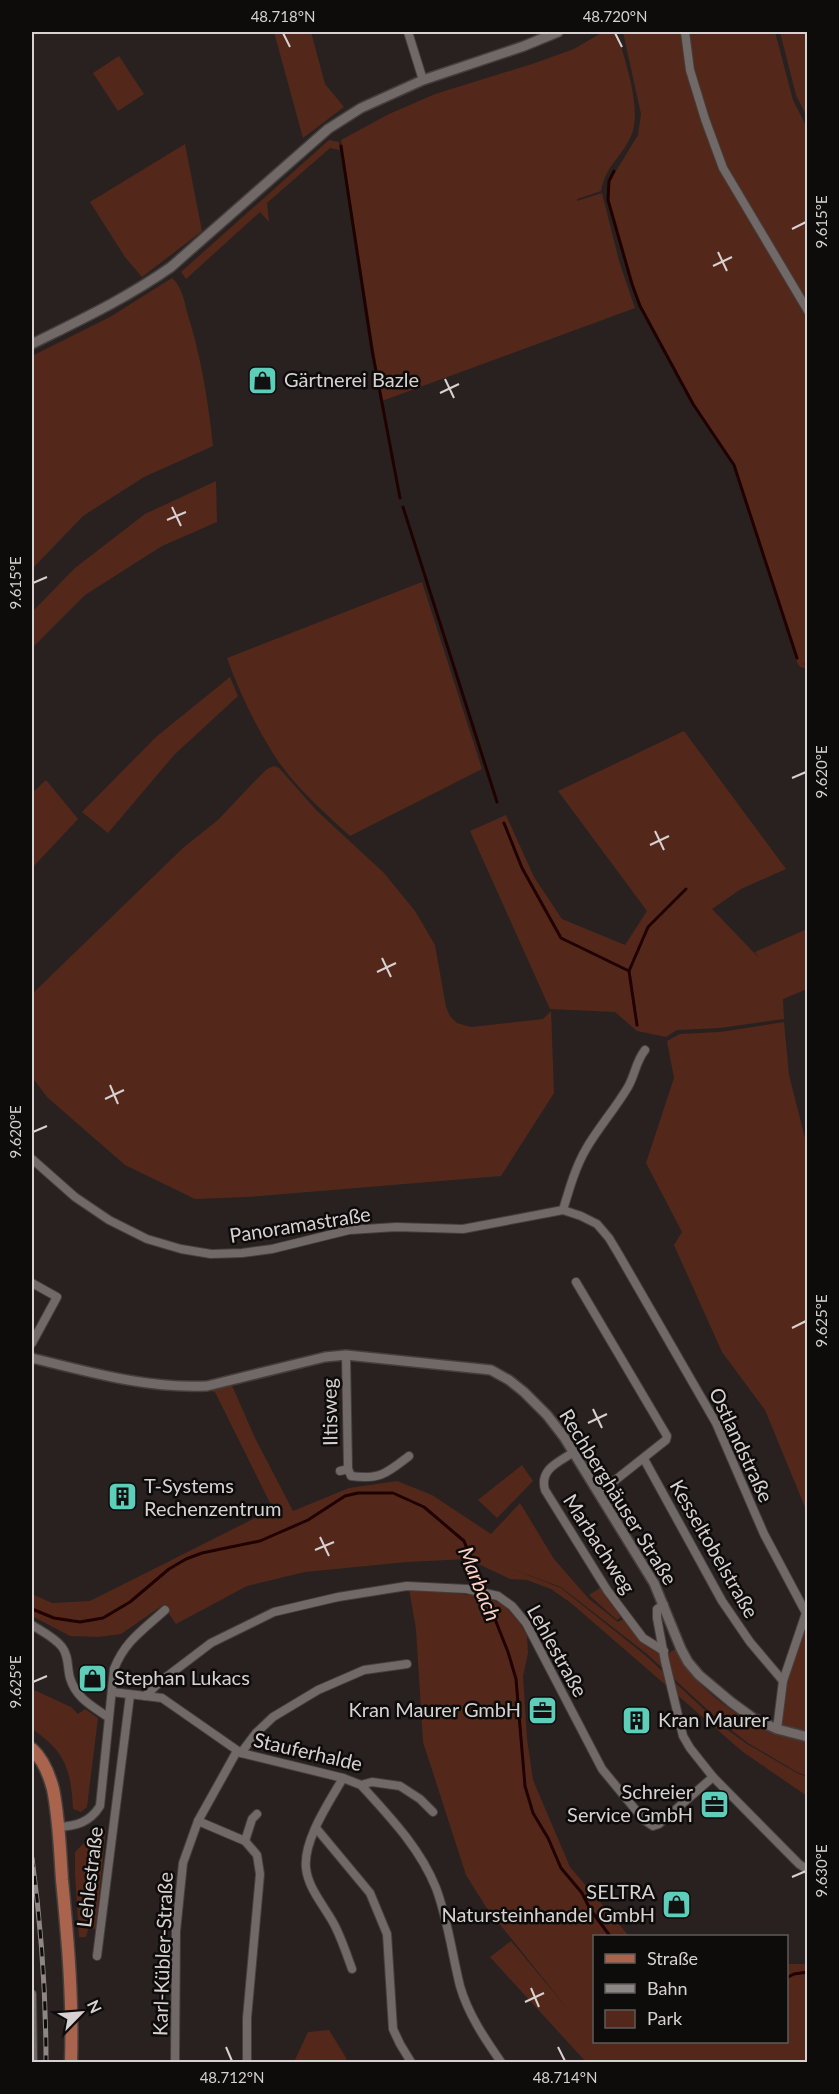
<svg xmlns="http://www.w3.org/2000/svg" width="839" height="2094" font-family="Lato,sans-serif">
<style>
.green{fill:#53281a}
.lines{fill:none;stroke-linecap:round;stroke-linejoin:round}
.stream{stroke:#200100;stroke-width:3}
.minor-casing{stroke:#443f3d;stroke-width:10}
.tertiary-casing{stroke:#443f3d;stroke-width:12}
.primary-casing{stroke:#443f3d;stroke-width:15}
.minor{stroke:#706967;stroke-width:8}
.tertiary{stroke:#706967;stroke-width:9}
.primary{stroke:#aa634d;stroke-width:12}
.rail-casing{stroke:#8c8685;stroke-width:5}
.rail{stroke:#0e0c0b;stroke-width:3;stroke-dasharray:9;stroke-linecap:butt}
.ticks{fill:none;stroke:#d7d2d1;stroke-width:2}
.labels{text-anchor:middle;stroke-width:5;stroke-linejoin:round;paint-order:stroke}
.poi-label{font-size:20px;fill:#d7d2d1;stroke:#0e0c0b;text-anchor:start}
.street-label{font-size:20px;fill:#d7d2d1;stroke:#0e0c0b}
.water-label{font-size:21px;font-style:italic;fill:#fed1c4;stroke:#0e0c0b}
.neatline{fill:none;stroke:#d7d2d1;stroke-width:2}
.ticks-label{font-size:15px;text-anchor:middle;fill:#d7d2d1}
</style>
<rect width="100%" height="100%" fill="#282120"/>
<!-- green -->
<g class="green">
<polygon points="274,32 311,32 325,84 344,107 303,138"/>
<path d="M 603,32 L 617,32 C 624,59 644,112 630,138 C 620,159 606,165 601,191 L 577,199 L 577,201 L 602,193 L 619,261 L 635,308 L 382,401 L 341,140 L 389,114 L 435,94 L 532,64 L 574,49 Z"/>
<polygon points="623,32 682,32 720,167 807,316 808,667 805,668 800,667 797,662 735,466 694,403 641,305 632,282 614,221 609,199 610,181 638,135 641,114"/>
<polygon points="687,32 775,32 793,100 807,128 807,305 726,165 701,98"/>
<polygon points="780,32 807,32 807,117 796,95"/>
<polygon points="119,56 144,94 118,111 93,73"/>
<polygon points="329,140 339,142 340,150 330,148 267,203 269,222 260,212 186,279 181,272"/>
<polygon points="185,144 202,231 142,277 125,257 90,202"/>
<path d="M 172,278 C 182,287 184,300 187,312 C 201,356 208,400 213,446 L 144,477 L 83,516 L 32,569 L 32,356 L 110,317 Z"/>
<polygon points="216,481 217,522 162,546 85,595 32,648 32,612 75,568 145,514"/>
<path d="M 422,582 L 482,769 L 350,836 C 324,812 296,788 276,758 C 256,727 239,692 227,658 Z"/>
<polygon points="230,677 238,696 174,755 108,833 82,812 156,737"/>
<polygon points="684,731 786,869 741,889 712,909 759,958 755,952 807,929 807,989 783,999 784,1019 720,1028 677,1030 666,1037 637,1031 615,1012 550,1009 470,831 506,815 534,877 562,919 625,945 647,911 558,791"/>
<polygon points="274,766 279,768 317,811 384,873 415,911 435,945 446,1007 450,1016 457,1023 471,1027 543,1019 551,1011 554,1093 501,1176 247,1197 195,1199 125,1165 47,1097 32,1077 32,994 184,847 218,820 251,785 267,769"/>
<polygon points="46,780 78,819 32,868 32,793"/>
<polygon points="784,1022 789,1075 808,1150 807,1512 765,1410 722,1352 674,1245 682,1232 646,1163 674,1078 667,1041 680,1034 720,1032"/>
<path d="M 230,1381 L 255,1438 L 293,1511 L 349,1488 L 397,1481 L 432,1495 L 491,1534 L 520,1503 L 554,1559 L 589,1599 L 618,1622 L 625,1618 C 637,1634 647,1647 666,1655 L 675,1649 C 699,1696 757,1733 807,1742 L 807,1776 L 797,1772 L 748,1743 L 722,1723 L 647,1654 L 561,1587 L 509,1568 L 561,1588 L 646,1656 L 721,1725 L 747,1744 L 797,1773 L 807,1777 L 807,1796 L 743,1752 L 571,1603 L 551,1589 L 527,1580 L 510,1579 L 468,1559 L 407,1562 L 305,1572 L 247,1586 L 176,1624 L 163,1605 L 121,1634 L 98,1637 L 70,1636 L 32,1616 L 32,1594 L 52,1603 L 90,1601 L 273,1509 L 215,1392 L 196,1387 Z"/>
<polygon points="522,1465 533,1481 497,1518 478,1500"/>
<polygon points="600,1588 621,1617 617,1620 589,1595"/>
<polygon points="409,1589 472,1595 489,1599 504,1604 521,1625 527,1636 528,1653 523,1676 527,1739 533,1780 570,1867 629,1936 594,1936 594,2042 786,2042 787,1964 807,1964 807,2062 586,2062 490,1957 511,1941 571,2013 486,1907 466,1875 423,1742 416,1629"/>
<polygon points="807,1620 807,1732 781,1725 782,1699"/>
<path d="M 32,1689 L 71,1707 L 78,1714 L 85,1709 L 98,1718 L 87,1807 L 81,1812 L 73,1809 C 71,1770 66,1752 32,1729 Z"/>
<polygon points="106,1827 96,1929 88,1929 86,1937 79,1937 75,1874 75,1852 88,1839"/>
<polygon points="329,2030 345,2056 347,2062 294,2062 308,2032"/>
</g>
<g class="lines">
<!-- stream -->
<g class="stream">
<polyline points="341,146 372,350 400,498"/>
<polyline points="614,171 609,181 608,200 632,284 640,306 693,404 734,465 797,658"/>
<polyline points="403,507 497,802"/>
<polyline points="806,664 808,663"/>
<polyline points="504,823 522,868 561,938 629,971 637,1025"/>
<polyline points="629,971 648,927 686,889"/>
<polyline points="32,1609 54,1618 80,1622 103,1618 130,1602 169,1569 186,1559 202,1553 260,1541 308,1520 345,1496 358,1493 393,1493 424,1507 464,1541 508,1652 516,1679 525,1786 533,1813 548,1838 561,1868 582,1893 590,1909 610,1936"/>
<polyline points="786,1978 794,1974 808,1972"/>
</g>
<defs>
<g id="minor">
<polyline points="408,32 423,80"/>
<polyline points="685,32 690,70 705,119 723,168 808,311"/>
<polyline points="32,1159 75,1197 109,1220 147,1239 181,1249 211,1254 242,1253 272,1249 349,1230 396,1227 463,1229 563,1210 581,1216 597,1224 609,1238 618,1253 716,1423 764,1534 806,1613 783,1681 777,1729"/>
<path d="M 563,1210 C 569,1190 575,1168 586,1149 C 598,1128 615,1109 628,1087 C 635,1075 636,1061 645,1050"/>
<polyline points="576,1282 667,1436 666,1440 599,1493"/>
<polyline points="32,1283 57,1297 32,1343"/>
<polyline points="346,1355 348,1469"/>
<path d="M 574,1452 C 559,1462 539,1469 545,1490 L 607,1590 L 643,1638 L 664,1651"/>
<polyline points="644,1459 722,1601 750,1642 783,1681"/>
<path d="M 340,1471 L 348,1469 L 351,1476 C 380,1480 387,1473 409,1456"/>
<polyline points="664,1605 657,1609 657,1618 665,1661 683,1736 690,1748 713,1777 799,1864 808,1870"/>
<path d="M 32,1625 C 41,1631 54,1637 62,1647 C 69,1656 67,1667 70,1678 C 76,1698 92,1706 108,1717"/>
<polyline points="112,1692 162,1698 241,1753 343,1778 361,1785 372,1782 400,1786 420,1799 433,1812"/>
<polyline points="145,1696 161,1681 211,1643 274,1612 338,1597 407,1586 467,1589 498,1596 512,1606 526,1623 602,1769 644,1820 653,1826 659,1824 713,1777"/>
<polyline points="241,1753 256,1733 273,1717 318,1690 364,1670 407,1664"/>
<path d="M 343,1778 C 330,1801 303,1840 306,1868 C 308,1889 326,1908 335,1926 C 342,1940 347,1955 352,1969"/>
<path d="M 361,1785 C 390,1817 420,1848 436,1888 C 448,1920 452,1954 460,1986 C 468,2014 485,2039 501,2062"/>
<polyline points="198,1821 245,1841 257,1855 260,1874 247,2018 247,2062"/>
<path d="M 58,1827 C 77,1826 90,1822 100,1806 L 114,1669 C 125,1641 143,1630 165,1610"/>
<polyline points="316,1828 370,1893 387,1934 393,2029 400,2044 411,2062"/>
<polyline points="245,1841 252,1819 257,1814"/>
<polyline points="97,1956 130,1695"/>
<polyline points="32,1994 33,2062"/>
<polyline points="175,2062 176,1931 183,1863 198,1821 237,1751"/>
</g>
<g id="tertiary">
<path d="M 32,344 C 80,320 127,298 171,267 L 328,129 L 361,108 L 423,80 L 524,46 L 558,32"/>
<path d="M 32,1358 C 89,1372 148,1389 207,1386 L 325,1357 L 346,1355 L 482,1369 L 491,1370 L 509,1380 L 524,1392 L 547,1415 L 564,1437 L 654,1583 L 681,1649 L 688,1662 L 699,1675 L 731,1702 L 753,1718 L 777,1729 L 808,1737"/>
</g>
<path id="primary" d="M 32,1749 C 43,1759 49,1774 53,1789 C 59,1818 60,1850 62,1880 C 68,1941 73,2001 71,2062"/>
</defs>
<!-- minor casing -->
<use href="#minor" class="minor-casing"/>
<!-- tertiary casing -->
<use href="#tertiary" class="tertiary-casing"/>
<!-- primary casing -->
<use href="#primary" class="primary-casing"/>
<!-- minor -->
<use href="#minor" class="minor"/>
<!-- tertiary -->
<use href="#tertiary" class="tertiary"/>
<!-- primary -->
<use href="#primary" class="primary"/>
<defs>
<path id="rail" d="M 32,1858 C 41,1925 46,1994 46,2062"/>
</defs>
<!-- rail casing -->
<use href="#rail" class="rail-casing"/>
<!-- rail -->
<use href="#rail" class="rail"/>
</g>
<!-- ticks -->
<path class="ticks" d="M 283,33 L 290,47M 615,33 L 622,47M 792,229 L 806,222M 718,252 L 727,271M 713,266 L 732,257M 445,379 L 454,398M 440,393 L 459,384M 172,507 L 181,526M 167,520 L 186,512M 33,583 L 47,577M 792,778 L 806,772M 655,831 L 664,850M 650,845 L 669,836M 382,958 L 391,977M 377,972 L 396,963M 110,1085 L 118,1104M 105,1099 L 124,1090M 33,1132 L 47,1126M 792,1328 L 806,1321M 593,1409 L 602,1428M 588,1423 L 607,1414M 320,1537 L 329,1556M 315,1550 L 334,1542M 33,1682 L 47,1676M 792,1877 L 806,1871M 531,1988 L 539,2007M 525,2002 L 544,1993M 226,2047 L 232,2061M 558,2047 L 565,2061"/>
<!-- icons -->
<defs>
<symbol id="shop-square" viewBox="-11 -11 22 22"><rect x="-9" y="-9" width="18" height="18" rx="4" fill="#5cceba" stroke="#0e0c0b"/><path d="M-5-2.5h2.3a2.7 3.5 0 0 1 5.4 0H5L5.5 6h-11ZM-1.5-2.5h3a1.5 2.3 0 0 0-3 0Z" fill="#111"/></symbol>
<symbol id="building-square" viewBox="-11 -11 22 22"><rect x="-9" y="-9" width="18" height="18" rx="4" fill="#5cceba" stroke="#0e0c0b"/><path d="M-4-6H4V6H1V3H-1V6H-4ZM-2.5-4.3h1.7v1.8h-1.7ZM.8-4.3h1.7v1.8H.8ZM-2.5-1h1.7V.8h-1.7ZM.8-1h1.7V.8H.8Z" fill="#111"/></symbol>
<symbol id="office-square" viewBox="-11 -11 22 22"><rect x="-9" y="-9" width="18" height="18" rx="4" fill="#5cceba" stroke="#0e0c0b"/><path d="M-6-3h4V-5.5h4V-3h4V5H-6ZM-1-4.5V-3h2v-1.5ZM-6 0V1H6V0Z" fill="#111"/></symbol>
</defs>
<g fill-rule="evenodd">
<use href="#shop-square" x="246" y="364" width="33" height="33"/>
<use href="#building-square" x="106" y="1480" width="33" height="33"/>
<use href="#shop-square" x="76" y="1662" width="33" height="33"/>
<use href="#office-square" x="526" y="1694" width="33" height="33"/>
<use href="#building-square" x="620" y="1704" width="33" height="33"/>
<use href="#office-square" x="698" y="1788" width="33" height="33"/>
<use href="#shop-square" x="660" y="1888" width="33" height="33"/>
</g>
<g class="labels">
<!-- poi labels -->
<g class="poi-label">
<text x="284" y="387">Gärtnerei Bazle</text>
<text x="144" y="1493">T-Systems<tspan x="144" dy="23">Rechenzentrum</tspan></text>
<text x="114" y="1685">Stephan Lukacs</text>
<text x="521" y="1717" text-anchor="end">Kran Maurer GmbH</text>
<text x="658" y="1727">Kran Maurer</text>
<text x="693" y="1799" text-anchor="end">Schreier<tspan x="693" dy="23">Service GmbH</tspan></text>
<text x="655" y="1899" text-anchor="end">SELTRA<tspan x="655" dy="23">Natursteinhandel GmbH</tspan></text>
</g>
<!-- street labels -->
<g class="street-label">
<text transform="translate(300 1225) rotate(-9)" y="7">Panoramastraße</text>
<text transform="translate(330 1412) rotate(-91)" y="7">Iltisweg</text>
<text transform="translate(741 1445) rotate(65)" y="7">Ostlandstraße</text>
<text transform="translate(618 1497) rotate(58)" y="7">Rechberghäuser Straße</text>
<text transform="translate(599 1544) rotate(57)" y="7">Marbachweg</text>
<text transform="translate(714 1549) rotate(60)" y="7">Kesseltobelstraße</text>
<text transform="translate(557 1651) rotate(61)" y="7">Lehlestraße</text>
<text transform="translate(308 1752) rotate(13)" y="7">Stauferhalde</text>
<text transform="translate(90 1877) rotate(-83)" y="7">Lehlestraße</text>
<text transform="translate(163 1954) rotate(-88)" y="7">Karl-Kübler-Straße</text>
</g>
<!-- water labels -->
<g class="water-label">
<text transform="translate(479 1584) rotate(68)" y="7">Marbach</text>
</g>
</g>
<!-- border -->
<rect width="839" height="2094" fill="none" stroke="#0e0c0b" stroke-width="66"/>
<!-- legend -->
<rect x="593" y="1935" width="195" height="108" fill="#0e0c0b" stroke="#5e5b5a" stroke-width="1.5"/>
<rect x="605" y="1954" width="30" height="9" fill="#aa634d" stroke="#5e5b5a" stroke-width="1.5"/>
<text x="647" y="1965" font-size="18" fill="#d7d2d1">Straße</text>
<rect x="605" y="1984" width="30" height="9" fill="#8c8685" stroke="#5e5b5a" stroke-width="1.5"/>
<text x="647" y="1995" font-size="18" fill="#d7d2d1">Bahn</text>
<rect x="605" y="2010" width="30" height="18" fill="#53281a" stroke="#5e5b5a" stroke-width="1.5"/>
<text x="647" y="2025" font-size="18" fill="#d7d2d1">Park</text>
<!-- north arrow -->
<g transform="translate(81 2013) rotate(65)" stroke="#0e0c0b" stroke-width="4.5" paint-order="stroke">
<path d="M0-4.5L10 22L0 15L-10 22Z" fill="#d7d2d1"/>
<text y="-9" font-size="16" font-weight="bold" text-anchor="middle" fill="#d7d2d1">N</text>
</g>
<rect x="33" y="33" width="773" height="2028" class="neatline"/>
<g class="ticks-label">
<text x="283" y="22">48.718°N</text>
<text x="615" y="22">48.720°N</text>
<text transform="translate(822 222) rotate(-90)" y="5">9.615°E</text>
<text transform="translate(16 583) rotate(-90)" y="5">9.615°E</text>
<text transform="translate(822 772) rotate(-90)" y="5">9.620°E</text>
<text transform="translate(16 1132) rotate(-90)" y="5">9.620°E</text>
<text transform="translate(822 1321) rotate(-90)" y="5">9.625°E</text>
<text transform="translate(16 1682) rotate(-90)" y="5">9.625°E</text>
<text transform="translate(822 1871) rotate(-90)" y="5">9.630°E</text>
<text x="232" y="2083">48.712°N</text>
<text x="565" y="2083">48.714°N</text>
</g>
</svg>
